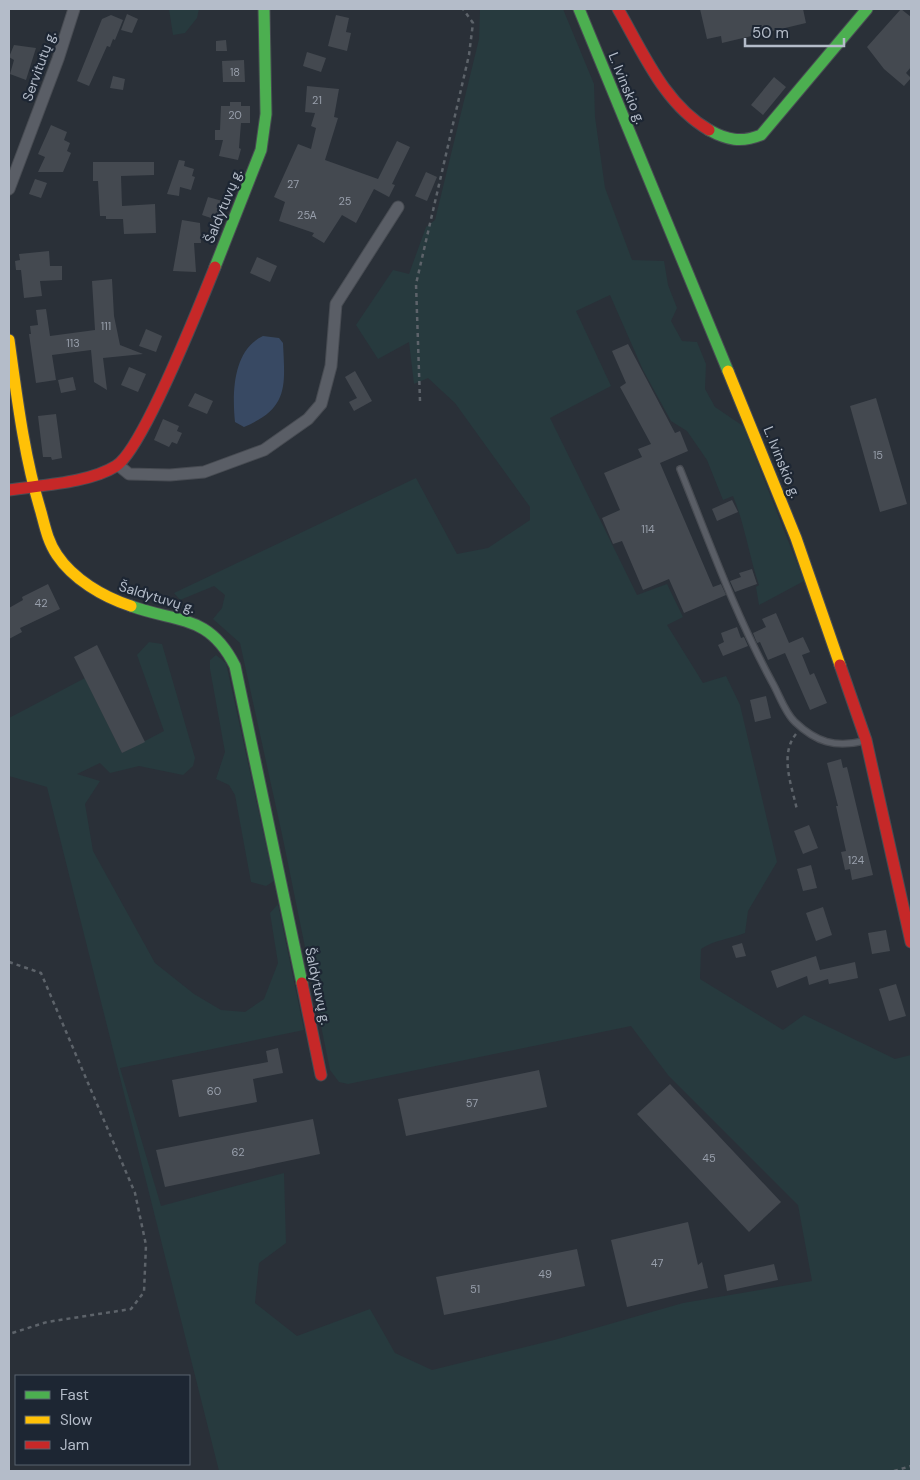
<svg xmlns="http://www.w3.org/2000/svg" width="920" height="1480" font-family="'DM Sans',sans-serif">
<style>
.green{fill:#273a3e}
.water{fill:#384963}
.building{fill:#444950}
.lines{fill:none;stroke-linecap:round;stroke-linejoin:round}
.lane-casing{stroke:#484c53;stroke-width:8}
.street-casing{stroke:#484c53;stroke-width:13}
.fast-casing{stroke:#484c53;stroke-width:13}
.slow-casing{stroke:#484c53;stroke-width:13}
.jam-casing{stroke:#484c53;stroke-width:13}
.path{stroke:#5d636a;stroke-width:2.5;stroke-dasharray:4 4;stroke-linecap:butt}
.lane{stroke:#5a5e66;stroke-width:5.5}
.street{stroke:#5a5e66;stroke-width:11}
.fast{stroke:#4caf50;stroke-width:11}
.slow{stroke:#ffc107;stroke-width:11}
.jam{stroke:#c62828;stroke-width:11}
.labels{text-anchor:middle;stroke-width:4.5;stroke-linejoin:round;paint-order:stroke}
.number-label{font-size:11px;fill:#989fab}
.street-label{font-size:14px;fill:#b4bcc9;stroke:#1d2633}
</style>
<rect width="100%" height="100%" fill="#2a3038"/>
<!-- green -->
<g class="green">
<polygon points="169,9 199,9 197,18 185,33 173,35"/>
<path d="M 480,9 L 563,9 L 594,84 L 595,117 L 605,188 L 632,260 L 664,261 L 668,285 L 677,308 L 671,321 L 682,341 L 697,342 L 706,364 L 705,389 L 715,407 L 743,426 L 804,581 L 759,605 L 756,587 L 759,585 C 749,556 745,525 733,496 L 723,500 L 707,460 L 687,431 L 671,421 L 643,370 L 610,295 L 576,311 L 611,386 L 550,418 L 637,595 L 667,584 L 683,617 L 667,625 L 703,683 L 726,676 L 740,705 L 777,862 L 748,911 L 745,933 C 730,939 714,940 701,949 L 700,979 L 783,1030 L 804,1015 L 895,1059 L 911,1055 L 911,1471 L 219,1471 L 47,787 L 9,776 L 9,718 L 85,678 L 122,753 L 164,731 L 137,655 L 149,642 L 162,644 L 195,758 L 193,766 L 183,775 L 139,766 L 110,773 L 100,763 L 77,774 L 100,781 L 85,804 L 93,851 L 155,963 L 194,994 L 221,1010 L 245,1012 L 264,999 L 278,963 L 270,913 L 278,904 L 304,1030 L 120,1068 L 161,1206 L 284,1173 L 286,1243 L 259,1263 L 255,1303 L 297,1336 L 370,1309 L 395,1353 L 432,1370 L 554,1340 L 683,1303 L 812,1281 L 798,1205 L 668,1075 L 631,1026 L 348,1084 L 339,1082 L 330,1070 L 283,839 L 240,643 L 213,619 L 222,608 L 225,595 L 214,586 L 180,600 L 174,593 L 416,478 L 457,554 L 488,548 L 530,520 L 530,507 L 455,403 L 428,378 L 414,384 L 409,342 L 378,359 L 356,325 L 393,270 L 409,274 L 426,227 L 435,220 L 479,39 Z"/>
<polygon points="216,655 226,663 274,881 266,886 251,882 235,795 229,785 216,779 225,752 210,669 210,660"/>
</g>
<!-- water -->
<path class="water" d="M 263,336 L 279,338 L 283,343 C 285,386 289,408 244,427 L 235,422 C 232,392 233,350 263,336 Z"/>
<!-- building -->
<g class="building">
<polygon points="700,9 803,9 806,23 722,43 721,36 707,39"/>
<polygon points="901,9 911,17 911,67 906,73 911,78 904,86 884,69 867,47"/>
<polygon points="127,14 138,19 132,33 121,30"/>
<polygon points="111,15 123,20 115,40 113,39 110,47 107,46 89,86 77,81 102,19"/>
<polygon points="336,15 349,18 346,32 351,33 347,51 328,46"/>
<polygon points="226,40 227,51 216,51 216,41"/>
<polygon points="14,45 36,48 26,80 10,74 14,60 9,57"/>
<polygon points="307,52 326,58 321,72 303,66"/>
<polygon points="244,60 245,82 223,82 222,61"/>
<polygon points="113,76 125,79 123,90 110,88"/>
<polygon points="774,77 786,87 763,115 751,105"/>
<polygon points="307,86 339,89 334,117 338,118 325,160 378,179 397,141 410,147 392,184 395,185 389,197 374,189 356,223 342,215 324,243 312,236 314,233 279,221 285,202 274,197 298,144 311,149 316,128 311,126 315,113 305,112"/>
<polygon points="230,102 241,102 241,106 250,106 250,123 241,123 239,148 241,149 238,160 219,156 223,140 215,140 215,130 220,130 221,106 230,106"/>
<polygon points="51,125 67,132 64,140 70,143 67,151 71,153 63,172 38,172 45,157 38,154"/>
<polygon points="179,160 185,161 184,166 194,169 192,176 195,177 191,190 180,187 179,196 167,194"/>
<polygon points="93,162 154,162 154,175 121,176 122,206 155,204 156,233 124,234 123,219 106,219 106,216 100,216 98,181 93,181"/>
<polygon points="426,172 437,177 427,201 415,196"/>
<polygon points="35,179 47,183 41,198 29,194"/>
<polygon points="208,197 226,202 220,221 202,215"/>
<polygon points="182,220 200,223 201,243 194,243 196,272 173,271"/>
<polygon points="49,251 50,266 62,266 62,280 40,281 42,296 24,298 21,270 16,270 15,261 20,260 19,254"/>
<polygon points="257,257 277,266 270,282 250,273"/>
<polygon points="112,279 114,316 120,345 143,354 103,358 107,390 94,382 91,350 52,355 56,380 36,383 29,334 31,334 30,326 38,325 36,310 46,309 50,336 95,330 92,281"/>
<polygon points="146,329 162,336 156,352 139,346"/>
<polygon points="628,344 675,433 680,431 688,451 660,463 713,587 721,584 726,595 684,613 669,579 643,590 622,541 613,544 602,518 620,510 604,473 642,457 638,449 651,444 620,387 626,383 612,351"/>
<polygon points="129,367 146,374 138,392 121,385"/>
<polygon points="355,371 372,401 354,411 349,402 357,398 345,377"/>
<polygon points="73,377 76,390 61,393 58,380"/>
<polygon points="195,393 213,401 207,414 188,406"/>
<polygon points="876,398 907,504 880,512 850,406"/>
<polygon points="56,414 62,458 52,460 51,457 43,457 38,416"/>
<polygon points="163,419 179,426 177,431 182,433 177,444 172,442 169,447 154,440"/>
<polygon points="732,500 738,512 717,521 712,509"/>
<polygon points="752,569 757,584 735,592 730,581 741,577 739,573"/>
<polygon points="48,584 60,609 20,628 22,632 9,639 9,608 23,600 22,597"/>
<polygon points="776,613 789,643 803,637 810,652 802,655 810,675 814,673 827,703 810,710 785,653 768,660 760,642 757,643 753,633 766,627 762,619"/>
<polygon points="737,627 741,638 744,637 748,646 723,656 718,645 724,642 721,633"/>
<polygon points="97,645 145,742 122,753 74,657"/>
<polygon points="766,696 771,718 755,722 750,700"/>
<polygon points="841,759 843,768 847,767 873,875 852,880 850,869 845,870 841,852 846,851 836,806 838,806 827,763"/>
<polygon points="809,825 818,848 803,854 794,831"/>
<polygon points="811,865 817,888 803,891 797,869"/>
<polygon points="823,907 832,935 816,941 806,913"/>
<polygon points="886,930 890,951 872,954 868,933"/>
<polygon points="742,943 746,956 736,958 732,946"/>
<polygon points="816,956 820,970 855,962 858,978 829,984 828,979 809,985 807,976 777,988 771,971"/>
<polygon points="896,984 906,1016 889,1021 879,989"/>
<polygon points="278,1048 283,1073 253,1079 257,1102 179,1117 172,1080 268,1062 266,1051"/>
<polygon points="539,1070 547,1107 406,1136 398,1099"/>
<polygon points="670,1084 781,1202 749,1232 637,1114"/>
<polygon points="313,1119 320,1154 165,1187 156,1150"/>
<polygon points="688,1222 698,1265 702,1262 708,1288 627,1307 611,1240"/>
<polygon points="577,1249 585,1286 444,1315 436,1277"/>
<polygon points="774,1264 778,1280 727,1291 724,1275"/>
</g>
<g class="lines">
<defs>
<path id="lane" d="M 680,469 C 709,541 735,614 772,682 C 779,694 785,713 795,722 C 816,742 835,748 864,741"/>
<g id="street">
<polyline points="9,189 58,59 74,9"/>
<polyline points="118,465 129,474 170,475 204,472 264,450 308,419 321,404 331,366 336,304 398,207"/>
</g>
<g id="fast">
<polyline points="579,9 728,371"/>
<path d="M 709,130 C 727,140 741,143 761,135 L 867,9"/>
<polyline points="215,267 261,150 266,114 264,9"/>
<path d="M 131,606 C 178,623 209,614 235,666 L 302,983"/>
</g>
<g id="slow">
<path d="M 9,340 C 17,398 24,456 41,512 C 45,527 48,542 57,555 C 73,579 103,597 131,606"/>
<polyline points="728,371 796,538 840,665"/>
</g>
<g id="jam">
<path d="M 618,9 C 643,52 664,104 709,130"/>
<path d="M 9,490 C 41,485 89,483 116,466 C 142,450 201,302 215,267"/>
<polyline points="840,665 866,740 911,942"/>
<polyline points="302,983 321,1075"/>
</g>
</defs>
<!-- lane casing -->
<use href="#lane" class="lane-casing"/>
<!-- street casing -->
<use href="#street" class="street-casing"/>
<!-- fast casing -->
<use href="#fast" class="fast-casing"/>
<!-- slow casing -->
<use href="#slow" class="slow-casing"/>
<!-- jam casing -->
<use href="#jam" class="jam-casing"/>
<!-- path -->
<g class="path">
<polyline points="420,401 416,284 469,55 473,23 463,9"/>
<path d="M 796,734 C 779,755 792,786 797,810"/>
<polyline points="9,962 41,973 135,1193 146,1245 144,1292 131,1309 47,1322 9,1334"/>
<polyline points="894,1471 911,1466"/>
</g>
<!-- lane -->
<use href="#lane" class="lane"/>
<!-- street -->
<use href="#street" class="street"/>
<!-- fast -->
<use href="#fast" class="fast"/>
<!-- slow -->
<use href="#slow" class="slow"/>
<!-- jam -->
<use href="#jam" class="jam"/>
</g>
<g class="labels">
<!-- number labels -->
<g class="number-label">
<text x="235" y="76">18</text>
<text x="317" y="104">21</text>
<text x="235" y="119">20</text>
<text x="293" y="188">27</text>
<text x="345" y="205">25</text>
<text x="307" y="219">25A</text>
<text x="106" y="330">111</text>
<text x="73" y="347">113</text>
<text x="878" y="459">15</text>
<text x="648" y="533">114</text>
<text x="41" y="607">42</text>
<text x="856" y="864">124</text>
<text x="214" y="1095">60</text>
<text x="472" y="1107">57</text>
<text x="238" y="1156">62</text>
<text x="709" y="1162">45</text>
<text x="657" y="1267">47</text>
<text x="545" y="1278">49</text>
<text x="475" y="1293">51</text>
</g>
<!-- street labels -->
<g class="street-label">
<text transform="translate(39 66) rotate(-70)" y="5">Servitutų g.</text>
<text transform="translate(627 88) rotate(68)" y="5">L. Ivinskio g.</text>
<text transform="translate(223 206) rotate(-68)" y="5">Šaldytuvų g.</text>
<text transform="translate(782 462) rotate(68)" y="5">L. Ivinskio g.</text>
<text transform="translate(157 597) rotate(17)" y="5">Šaldytuvų g.</text>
<text transform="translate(318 986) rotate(78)" y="5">Šaldytuvų g.</text>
</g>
</g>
<!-- border -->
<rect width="920" height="1480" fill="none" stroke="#b4bcc9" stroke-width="20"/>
<!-- legend -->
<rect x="15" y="1375" width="175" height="90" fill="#1d2633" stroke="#59626f"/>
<rect x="25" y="1391" width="25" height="8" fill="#4caf50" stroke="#59626f"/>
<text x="60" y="1400" font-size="15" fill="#b4bcc9">Fast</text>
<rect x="25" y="1416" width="25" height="8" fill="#ffc107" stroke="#59626f"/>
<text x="60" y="1425" font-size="15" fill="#b4bcc9">Slow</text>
<rect x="25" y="1441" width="25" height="8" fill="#c62828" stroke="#59626f"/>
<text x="60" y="1450" font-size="15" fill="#b4bcc9">Jam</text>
<!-- scale -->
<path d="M745 38v8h99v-8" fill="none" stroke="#b4bcc9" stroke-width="2.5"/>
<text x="752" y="38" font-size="15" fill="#b4bcc9" stroke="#1d2633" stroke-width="4" paint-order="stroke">50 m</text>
</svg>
